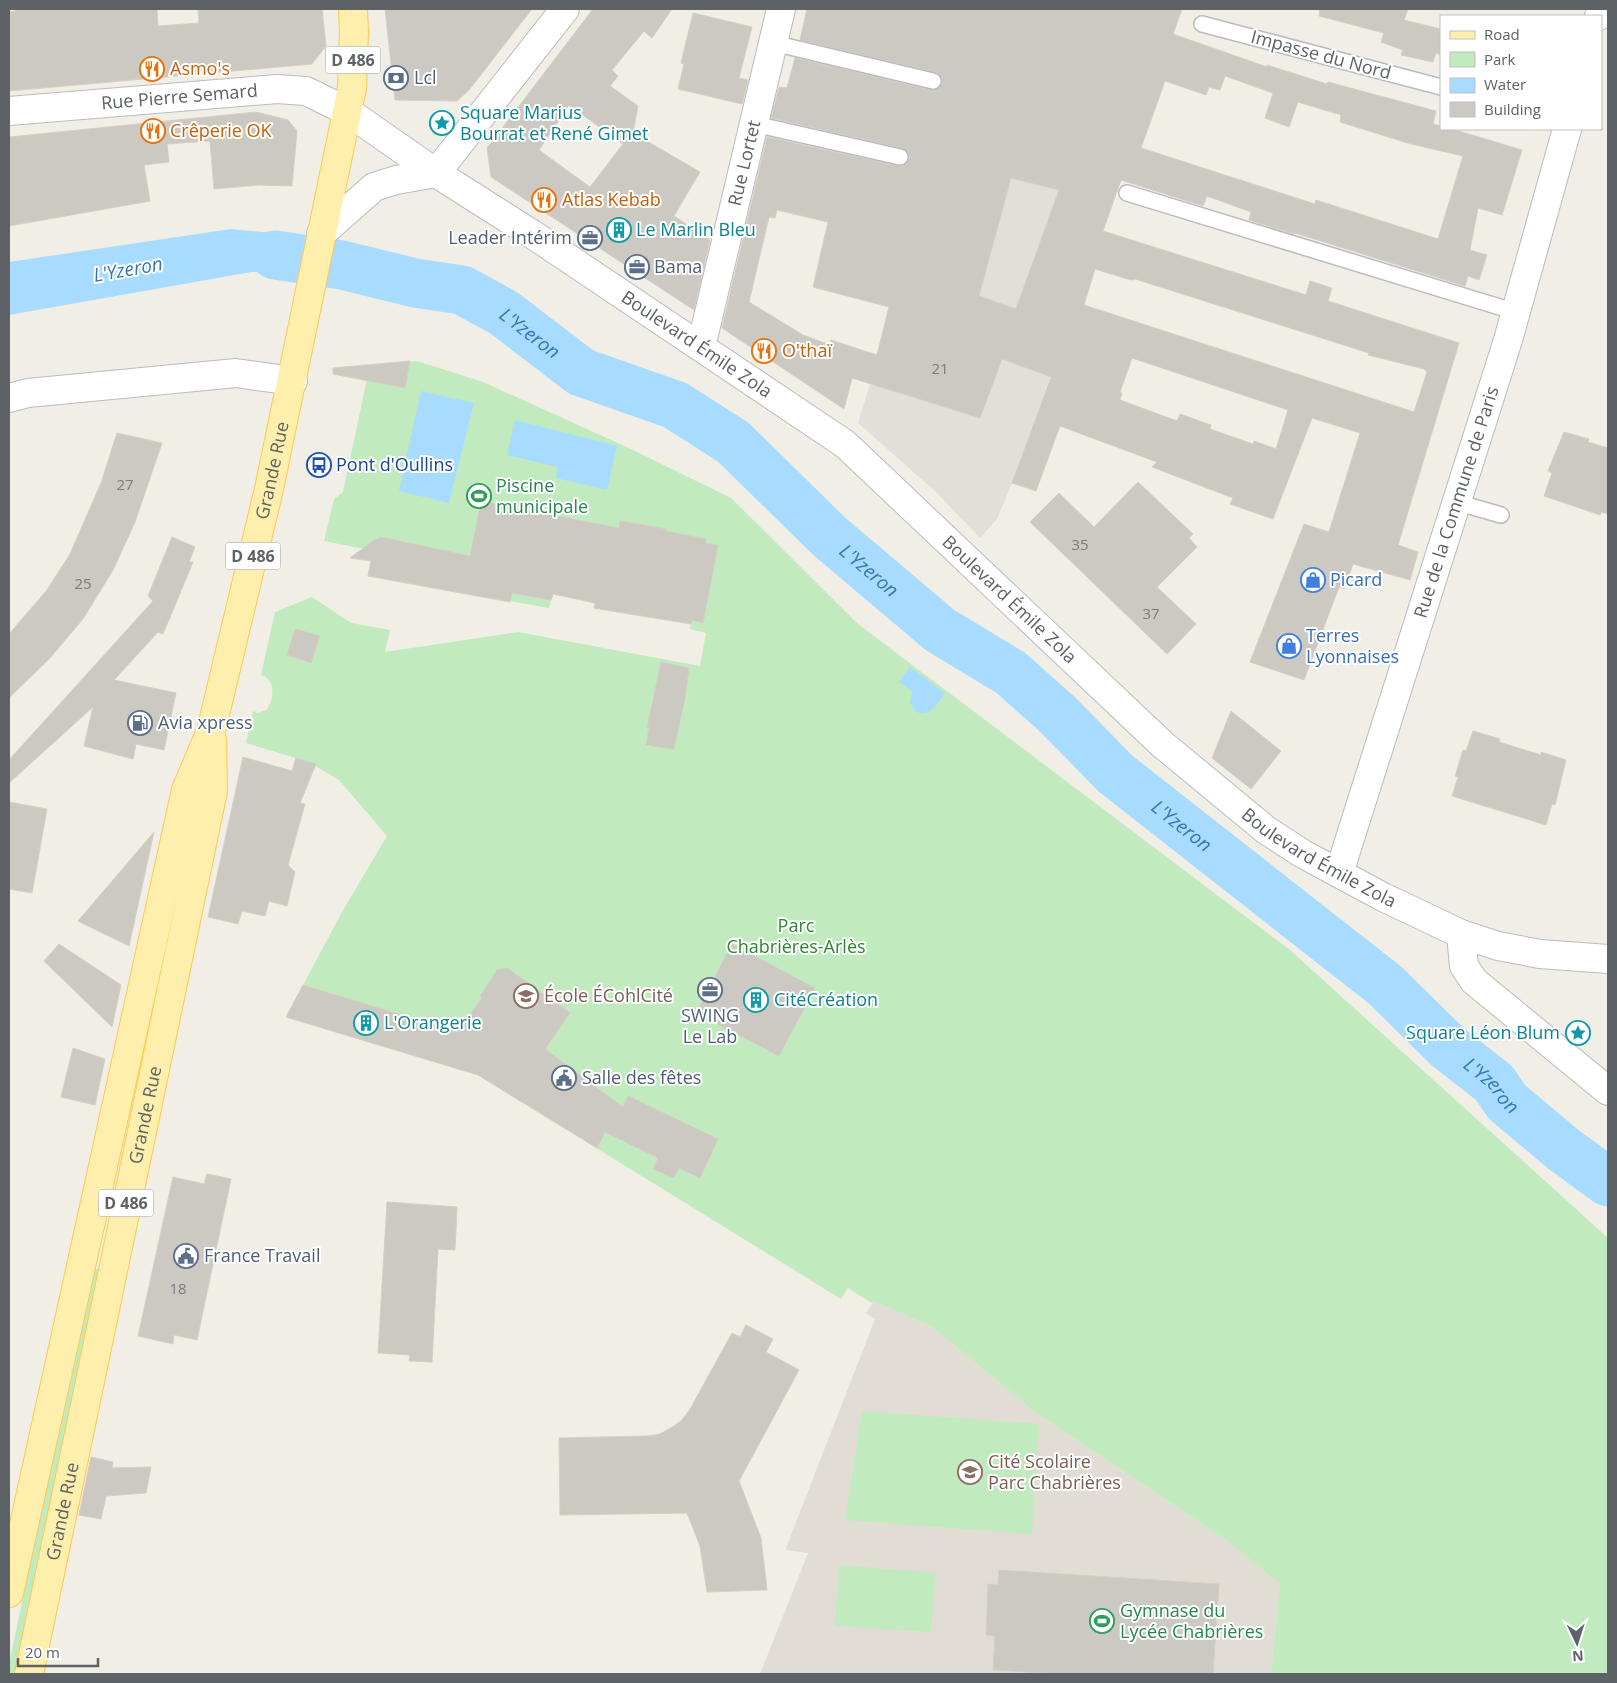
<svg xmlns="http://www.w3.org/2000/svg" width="1617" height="1683" font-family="'Open Sans',sans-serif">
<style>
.industrial{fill:#e1dfd9}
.education{fill:#e1ddd4}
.green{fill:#c1eabf}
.water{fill:#a7dbff}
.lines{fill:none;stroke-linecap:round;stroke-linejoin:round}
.river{stroke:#a7dbff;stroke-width:49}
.building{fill:#ccc8c2;stroke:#d6cfc3;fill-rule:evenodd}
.service-casing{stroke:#b8bbc0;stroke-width:18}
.minor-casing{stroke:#b8bbc0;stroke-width:30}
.secondary-casing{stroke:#b8bcc2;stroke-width:30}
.primary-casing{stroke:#ffc850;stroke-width:30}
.service{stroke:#fff;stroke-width:15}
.minor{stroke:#fff;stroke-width:28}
.secondary{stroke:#fff;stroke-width:28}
.primary{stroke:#ffefac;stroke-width:28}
.labels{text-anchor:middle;stroke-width:4;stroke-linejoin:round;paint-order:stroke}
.number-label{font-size:15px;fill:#797c7e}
.shield{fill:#fff;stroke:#8e9195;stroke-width:1}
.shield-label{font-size:16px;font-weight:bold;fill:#5d6267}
.street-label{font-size:18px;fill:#5d6267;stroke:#fff}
.food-label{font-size:18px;fill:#c56008;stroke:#fff;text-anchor:start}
.service-label{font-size:18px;fill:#4e5e75;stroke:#fff;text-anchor:start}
.culture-label{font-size:18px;fill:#0d838f;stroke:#fff;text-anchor:start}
.transit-label{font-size:18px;fill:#164399;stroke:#fff;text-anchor:start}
.leisure-label{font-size:18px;fill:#27864d;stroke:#fff;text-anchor:start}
.shop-label{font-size:18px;fill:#366cbe;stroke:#fff;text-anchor:start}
.park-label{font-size:18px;fill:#2d862e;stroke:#fff}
.education-label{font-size:18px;fill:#785e54;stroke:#fff;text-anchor:start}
.water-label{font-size:19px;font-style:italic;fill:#3677b2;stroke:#fff}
</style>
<rect width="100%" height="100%" fill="#f1eee5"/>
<!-- industrial -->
<polygon class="industrial" points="960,9 1182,9 1012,483 997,519 980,538 936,492 858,423 870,384"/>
<!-- education -->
<polygon class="education" points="874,1301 932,1327 1034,1411 1226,1540 1280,1584 1271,1674 760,1674 808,1553 786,1550 786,1548 875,1319 866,1313"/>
<!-- green -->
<g class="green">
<path d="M 417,361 L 483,382 L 631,449 L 731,498 L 858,624 L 1290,950 L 1608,1238 L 1608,1674 L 1271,1674 L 1280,1584 L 1226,1540 L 1034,1411 L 932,1327 L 874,1301 L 872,1303 L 848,1288 L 841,1299 L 478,1075 L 286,1017 L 342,912 L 387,836 L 339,780 L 309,762 L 246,743 L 253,711 L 258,713 L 266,710 C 275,699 276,679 261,675 L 275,612 L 312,597 L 351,623 L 390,630 L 385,652 L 518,632 L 700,666 L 706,633 L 690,629 L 691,624 L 659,618 L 651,613 L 649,618 L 594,608 L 595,603 L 553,594 L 549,608 L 368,576 L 371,561 L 365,549 L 324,541 L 334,499 L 343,492 L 370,365 Z"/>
<polygon points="96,1269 102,1270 18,1674 9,1674 9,1664 92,1272"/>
<polygon points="862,1411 1039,1424 1032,1534 845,1520"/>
<polygon points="839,1565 936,1573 931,1632 835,1626"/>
</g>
<!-- water -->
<g class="water">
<polygon points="231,229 272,233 344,253 340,276 275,272 251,272 9,315 9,262"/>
<polygon points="421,391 474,403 449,503 399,491"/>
<polygon points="515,420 617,446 607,490 556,478 558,467 507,455"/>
<path d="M 910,667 L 945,693 C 937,704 929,719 915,711 L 910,702 L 913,692 L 899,682 Z"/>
</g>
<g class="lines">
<!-- river -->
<path class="river" id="s1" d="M 275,255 L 342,265 L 415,283 L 462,290 L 504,313 L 581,372 L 675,405 L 733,442 L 830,537 L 940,630 L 1011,673 L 1056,713 L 1116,774 L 1385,985 L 1448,1047 L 1494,1083 L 1507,1102 L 1563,1149 L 1608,1182"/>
</g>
<!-- building -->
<g class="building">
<polygon points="16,9 157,9 158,26 199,23 198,9 322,9 326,46 312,64 9,91 9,12 16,11"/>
<polygon points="385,9 532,9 469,90 457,101 395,100"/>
<path d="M 593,9 L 672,9 L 652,38 L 644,31 L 612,70 L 618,76 L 610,86 L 638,106 L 633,133 L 700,172 L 674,216 L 710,240 L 694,310 L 491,177 L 487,148 ZM 569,105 L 623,144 L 590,187 L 539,150 Z"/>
<path d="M 807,9 L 1182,9 L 1173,34 L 1267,67 L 1267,65 L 1327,84 L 1328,82 L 1436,111 L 1433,124 L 1441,126 L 1441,129 L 1452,129 L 1522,150 L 1502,215 L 1478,208 L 1470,250 L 1487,255 L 1479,280 L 1468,276 L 1465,286 L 1295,233 L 1294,234 L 1249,220 L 1251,212 L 1207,196 L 1203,206 L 1121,180 L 1103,231 L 1306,295 L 1310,281 L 1332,288 L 1328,301 L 1459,343 L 1398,545 L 1418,552 L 1410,580 L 1353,564 L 1344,589 L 1339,587 L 1304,680 L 1250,662 L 1304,524 L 1329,532 L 1360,433 L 1312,418 L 1273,519 L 1230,504 L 1233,498 L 1152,467 L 1157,462 L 1060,426 L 1036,491 L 1012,483 L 1051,377 L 1002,359 L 980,418 L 852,378 L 844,409 L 722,328 L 767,137 L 898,166 L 903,166 L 909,160 L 909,154 L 902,148 L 771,118 L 779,87 L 787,88 L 795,58 L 931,90 L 936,90 L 942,84 L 942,78 L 935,72 L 800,40 ZM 1225,76 L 1273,93 L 1265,118 L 1289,127 L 1298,102 L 1341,115 L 1340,122 L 1411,144 L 1463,156 L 1438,239 L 1316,200 L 1315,204 L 1141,148 L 1165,81 L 1206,95 L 1209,87 L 1220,90 ZM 1011,178 L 1059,190 L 1016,309 L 979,296 ZM 777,210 L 828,222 L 813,287 L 889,307 L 877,355 L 831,340 L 830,345 L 803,335 L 749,302 L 769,217 L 775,218 ZM 1095,269 L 1131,280 L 1135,279 L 1369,353 L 1368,355 L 1424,369 L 1427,372 L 1414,412 L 1084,305 ZM 1132,358 L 1288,410 L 1276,449 L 1254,441 L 1253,444 L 1210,429 L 1211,425 L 1180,414 L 1177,421 L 1120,400 L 1122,393 L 1120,392 Z"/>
<polygon points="1320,9 1408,9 1404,20 1441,29 1441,55 1436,53 1433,62 1401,55 1403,50 1381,42 1384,33 1319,16"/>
<polygon points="693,13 752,27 739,78 748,80 742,104 678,89 684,64 681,63"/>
<polygon points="256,112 288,120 297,131 292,186 259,185 214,189 210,141 167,144 169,162 144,165 150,201 9,226 9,137"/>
<polygon points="410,361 405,388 333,374 333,368"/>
<polygon points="1564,432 1589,439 1588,442 1608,448 1608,514 1601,512 1600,515 1544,496 1552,473 1548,471"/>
<polygon points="117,433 162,443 135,522 113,570 83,619 50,658 9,698 9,634 47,590 70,554 101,483"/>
<polygon points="1138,482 1193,534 1189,538 1197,547 1157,587 1196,624 1167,654 1030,522 1059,493 1094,527"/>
<polygon points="481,501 619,528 620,521 666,529 666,531 706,539 705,543 718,545 703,623 692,620 691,624 594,608 595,603 553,594 551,600 512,593 510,602 368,576 371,561 350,558 373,541 381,537 470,556"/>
<polygon points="172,537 195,547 189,562 193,562 163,634 158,632 114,680 176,693 164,750 136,744 133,759 84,746 93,707 9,783 9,760 153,601 148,596"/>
<polygon points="295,629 320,636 311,663 287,655"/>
<polygon points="661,662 689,668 685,698 674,749 646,745 649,728 647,728"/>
<polygon points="1231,711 1281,751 1251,789 1212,758"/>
<polygon points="1473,731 1500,739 1499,742 1541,755 1541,752 1566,760 1555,805 1552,804 1546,825 1452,796 1458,777 1455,776 1463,750 1466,751"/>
<polygon points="243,757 292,771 296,758 316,764 300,803 305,804 288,865 295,872 287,906 269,901 265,916 242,911 238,924 208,917"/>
<polygon points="9,802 47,809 32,893 9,889"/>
<polygon points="154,832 129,946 78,921"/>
<polygon points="59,944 121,985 112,1027 44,961"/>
<polygon points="732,944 815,988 779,1056 696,1013"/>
<polygon points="507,968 570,1013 545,1049 623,1107 628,1096 718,1139 700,1178 679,1168 674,1178 653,1169 658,1158 605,1132 597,1148 478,1075 286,1017 303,985 457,1032 482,998 480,996 497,970"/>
<polygon points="73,1048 105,1059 95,1105 61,1097"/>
<polygon points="207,1174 231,1179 197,1340 174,1335 173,1344 138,1336 173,1177 204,1184"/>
<polygon points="387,1202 457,1207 455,1250 438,1249 432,1362 409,1361 410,1355 378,1353"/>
<polygon points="746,1325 773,1339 766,1352 799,1370 739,1481 761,1538 767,1590 707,1592 700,1546 687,1513 560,1515 559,1438 648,1436 660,1434 671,1428 681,1421 689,1411 732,1333 740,1337"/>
<polygon points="91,1457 113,1462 112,1468 151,1467 146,1493 106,1496 101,1519 79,1515"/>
<polygon points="999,1570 1219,1584 1213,1674 1059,1674 993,1670 995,1636 986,1635 988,1584 998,1585"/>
</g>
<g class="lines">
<defs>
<g id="service">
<polyline points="1202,24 1441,87"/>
<polyline points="773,43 933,81"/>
<polyline points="754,124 900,157"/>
<polyline points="1127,193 1516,312"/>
<polyline points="1456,502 1501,515"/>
</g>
<g id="minor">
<polyline points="1599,16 1601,9"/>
<polyline points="436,173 565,9"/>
<path id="s2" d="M 701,347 L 781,9"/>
<polyline points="9,398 28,393 236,373 293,381"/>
<path id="s3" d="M 1339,873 L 1508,340 L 1567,129"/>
<polyline points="1461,934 1464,966 1474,981 1608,1091"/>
</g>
<g id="secondary">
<path id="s4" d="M 9,111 L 277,89 L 306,91 L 347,111 L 436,173 L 532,234 L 845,444 L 1162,744 L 1266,830 L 1303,854 L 1383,897 L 1461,934 L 1498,946 L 1540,954 L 1608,959"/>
<polyline points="321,234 374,187 396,180 436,173"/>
</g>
<g id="primary">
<path id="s5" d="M 9,1593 L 186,790 L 211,731 L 269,489 L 352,88 L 354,32 L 353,9"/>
<path id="s6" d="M 29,1674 L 213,791 L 212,740"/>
</g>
</defs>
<!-- service casing -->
<use href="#service" class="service-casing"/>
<!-- minor casing -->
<use href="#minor" class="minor-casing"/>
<!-- secondary casing -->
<use href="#secondary" class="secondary-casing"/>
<!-- primary casing -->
<use href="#primary" class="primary-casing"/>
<!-- service -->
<use href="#service" class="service"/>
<!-- minor -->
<use href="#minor" class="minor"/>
<!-- secondary -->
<use href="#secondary" class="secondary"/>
<!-- primary -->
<use href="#primary" class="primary"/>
</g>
<!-- icons -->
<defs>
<symbol id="restaurant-ring" viewBox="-11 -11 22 22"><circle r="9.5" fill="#fff" stroke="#e8710a" stroke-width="1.5"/><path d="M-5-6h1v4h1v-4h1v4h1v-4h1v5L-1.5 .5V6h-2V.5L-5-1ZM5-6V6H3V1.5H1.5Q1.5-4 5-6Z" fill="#e8710a"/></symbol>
<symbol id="bank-ring" viewBox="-11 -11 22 22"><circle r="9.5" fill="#fff" stroke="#5c6f8a" stroke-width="1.5"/><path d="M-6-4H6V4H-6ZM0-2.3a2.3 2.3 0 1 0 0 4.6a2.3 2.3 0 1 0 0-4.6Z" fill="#5c6f8a"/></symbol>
<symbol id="sight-ring" viewBox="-11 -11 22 22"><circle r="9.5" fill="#fff" stroke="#0f9aa8" stroke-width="1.5"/><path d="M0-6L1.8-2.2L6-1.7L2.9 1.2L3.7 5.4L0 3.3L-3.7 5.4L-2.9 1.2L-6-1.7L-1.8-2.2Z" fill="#0f9aa8"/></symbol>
<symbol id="building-ring" viewBox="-11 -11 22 22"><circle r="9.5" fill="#fff" stroke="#0f9aa8" stroke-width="1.5"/><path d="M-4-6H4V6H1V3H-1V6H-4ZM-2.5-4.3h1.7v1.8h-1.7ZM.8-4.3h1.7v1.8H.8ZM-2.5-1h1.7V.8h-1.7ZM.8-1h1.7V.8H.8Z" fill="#0f9aa8"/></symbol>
<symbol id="office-ring" viewBox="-11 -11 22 22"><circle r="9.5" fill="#fff" stroke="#5c6f8a" stroke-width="1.5"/><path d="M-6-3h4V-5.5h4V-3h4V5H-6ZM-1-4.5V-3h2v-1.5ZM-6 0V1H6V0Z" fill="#5c6f8a"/></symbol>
<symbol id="bus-ring" viewBox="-11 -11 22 22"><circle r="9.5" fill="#fff" stroke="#1a4fb4" stroke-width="1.5"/><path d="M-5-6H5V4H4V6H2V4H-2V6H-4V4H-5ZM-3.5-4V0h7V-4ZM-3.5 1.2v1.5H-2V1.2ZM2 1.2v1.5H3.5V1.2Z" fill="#1a4fb4"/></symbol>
<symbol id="stadium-ring" viewBox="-11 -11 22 22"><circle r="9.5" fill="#fff" stroke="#2e9e5b" stroke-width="1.5"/><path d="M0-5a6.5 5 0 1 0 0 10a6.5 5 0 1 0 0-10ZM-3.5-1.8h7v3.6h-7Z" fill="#2e9e5b"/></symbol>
<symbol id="shop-ring" viewBox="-11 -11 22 22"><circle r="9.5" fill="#fff" stroke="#3f7fe0" stroke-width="1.5"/><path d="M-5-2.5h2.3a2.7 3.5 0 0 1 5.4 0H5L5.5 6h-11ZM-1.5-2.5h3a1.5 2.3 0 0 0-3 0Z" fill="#3f7fe0"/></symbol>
<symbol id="fuel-ring" viewBox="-11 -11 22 22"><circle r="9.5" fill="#fff" stroke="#5c6f8a" stroke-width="1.5"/><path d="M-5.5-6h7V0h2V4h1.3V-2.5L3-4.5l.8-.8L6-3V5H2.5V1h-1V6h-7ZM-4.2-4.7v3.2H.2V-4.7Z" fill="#5c6f8a"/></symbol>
<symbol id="university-ring" viewBox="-11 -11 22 22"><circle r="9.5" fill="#fff" stroke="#8d6e63" stroke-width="1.5"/><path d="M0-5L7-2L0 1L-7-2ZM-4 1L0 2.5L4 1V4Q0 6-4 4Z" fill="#8d6e63"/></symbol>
<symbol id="civic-ring" viewBox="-11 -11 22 22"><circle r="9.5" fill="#fff" stroke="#5c6f8a" stroke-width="1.5"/><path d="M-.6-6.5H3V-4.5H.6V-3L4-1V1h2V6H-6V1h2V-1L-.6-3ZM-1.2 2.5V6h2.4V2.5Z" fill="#5c6f8a"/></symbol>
<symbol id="school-ring" viewBox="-11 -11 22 22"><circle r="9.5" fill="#fff" stroke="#8d6e63" stroke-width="1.5"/><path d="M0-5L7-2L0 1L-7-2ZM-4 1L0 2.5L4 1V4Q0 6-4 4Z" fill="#8d6e63"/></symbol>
</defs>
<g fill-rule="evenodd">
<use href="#restaurant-ring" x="138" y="55" width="28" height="28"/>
<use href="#bank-ring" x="382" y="64" width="28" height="28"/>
<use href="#sight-ring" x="428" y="109" width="28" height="28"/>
<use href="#restaurant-ring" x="139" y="117" width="28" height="28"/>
<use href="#restaurant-ring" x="530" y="186" width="28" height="28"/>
<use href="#building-ring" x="605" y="216" width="28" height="28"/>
<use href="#office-ring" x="576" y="224" width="28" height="28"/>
<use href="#office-ring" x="623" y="253" width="28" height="28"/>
<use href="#restaurant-ring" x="750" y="337" width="28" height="28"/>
<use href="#bus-ring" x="305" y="451" width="28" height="28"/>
<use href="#stadium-ring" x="465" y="482" width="28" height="28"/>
<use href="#shop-ring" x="1299" y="566" width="28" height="28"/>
<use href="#shop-ring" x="1275" y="632" width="28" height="28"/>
<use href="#fuel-ring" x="126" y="709" width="28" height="28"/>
<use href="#office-ring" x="696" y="976" width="28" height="28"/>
<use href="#university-ring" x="512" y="982" width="28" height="28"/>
<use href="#building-ring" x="742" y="986" width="28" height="28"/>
<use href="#building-ring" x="352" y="1009" width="28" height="28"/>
<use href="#sight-ring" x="1564" y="1019" width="28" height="28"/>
<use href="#civic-ring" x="550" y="1064" width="28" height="28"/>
<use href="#civic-ring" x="172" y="1242" width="28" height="28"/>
<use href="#school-ring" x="956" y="1458" width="28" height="28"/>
<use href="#stadium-ring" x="1088" y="1607" width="28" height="28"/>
</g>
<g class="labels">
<!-- number labels -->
<g class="number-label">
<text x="940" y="374">21</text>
<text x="125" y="490">27</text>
<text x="1080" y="550">35</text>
<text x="83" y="589">25</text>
<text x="1151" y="619">37</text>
<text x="178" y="1294">18</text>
</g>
<!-- shield labels -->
<g class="shield">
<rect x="325.5" y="46.5" width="55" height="27" rx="4"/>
<rect x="225.5" y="542.5" width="55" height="27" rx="4"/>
<rect x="98.5" y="1189.5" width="55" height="27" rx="4"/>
</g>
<g class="shield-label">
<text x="353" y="66">D 486</text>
<text x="253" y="562">D 486</text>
<text x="126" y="1209">D 486</text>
</g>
<!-- street labels -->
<g class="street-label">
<text transform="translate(1321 55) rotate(15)" y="6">Impasse du Nord</text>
<text dy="6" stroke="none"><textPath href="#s4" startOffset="171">Rue Pierre Semard</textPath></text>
<text dy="6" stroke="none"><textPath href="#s2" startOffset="189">Rue Lortet</textPath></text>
<text dy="6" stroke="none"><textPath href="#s4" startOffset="764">Boulevard Émile Zola</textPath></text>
<text dy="6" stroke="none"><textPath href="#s5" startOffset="1154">Grande Rue</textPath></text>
<text dy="6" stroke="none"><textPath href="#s3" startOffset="389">Rue de la Commune de Paris</textPath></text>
<text dy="6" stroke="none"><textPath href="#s4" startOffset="1169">Boulevard Émile Zola</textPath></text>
<text dy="6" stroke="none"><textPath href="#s4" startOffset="1574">Boulevard Émile Zola</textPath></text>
<text dy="6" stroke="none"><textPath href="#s6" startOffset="571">Grande Rue</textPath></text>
<text dy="6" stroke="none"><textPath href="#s6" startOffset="166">Grande Rue</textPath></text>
</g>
<!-- food labels -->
<g class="food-label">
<text x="170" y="75">Asmo's</text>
<text x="170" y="137">Crêperie OK</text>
<text x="562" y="206">Atlas Kebab</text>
<text x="782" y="357">O'thaï</text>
</g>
<!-- service labels -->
<g class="service-label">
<text x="414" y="84">Lcl</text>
<text x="572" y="244" text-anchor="end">Leader Intérim</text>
<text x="654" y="273">Bama</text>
<text x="158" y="729">Avia xpress</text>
<text x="710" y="1022" text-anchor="middle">SWING<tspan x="710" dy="21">Le Lab</tspan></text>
<text x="582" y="1084">Salle des fêtes</text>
<text x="204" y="1262">France Travail</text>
</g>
<!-- culture labels -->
<g class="culture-label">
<text x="460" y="119">Square Marius<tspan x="460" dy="21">Bourrat et René Gimet</tspan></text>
<text x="636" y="236">Le Marlin Bleu</text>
<text x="774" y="1006">CitéCréation</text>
<text x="384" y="1029">L'Orangerie</text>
<text x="1560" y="1039" text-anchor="end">Square Léon Blum</text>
</g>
<!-- transit labels -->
<g class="transit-label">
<text x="336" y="471">Pont d'Oullins</text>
</g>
<!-- leisure labels -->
<g class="leisure-label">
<text x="496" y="492">Piscine<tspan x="496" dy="21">municipale</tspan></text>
<text x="1120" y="1617">Gymnase du<tspan x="1120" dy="21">Lycée Chabrières</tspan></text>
</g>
<!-- shop labels -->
<g class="shop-label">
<text x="1330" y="586">Picard</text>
<text x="1306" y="642">Terres<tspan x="1306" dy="21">Lyonnaises</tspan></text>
</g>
<!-- park labels -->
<g class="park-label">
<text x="796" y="932">Parc<tspan x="796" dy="21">Chabrières-Arlès</tspan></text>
</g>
<!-- education labels -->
<g class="education-label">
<text x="544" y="1002">École ÉCohlCité</text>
<text x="988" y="1468">Cité Scolaire<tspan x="988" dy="21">Parc Chabrières</tspan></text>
</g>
<!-- water labels -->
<g class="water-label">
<text transform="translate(128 269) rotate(-10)" y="7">L'Yzeron</text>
<text dy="7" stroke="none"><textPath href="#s1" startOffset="271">L'Yzeron</textPath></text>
<text dy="7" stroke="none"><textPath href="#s1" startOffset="691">L'Yzeron</textPath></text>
<text dy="7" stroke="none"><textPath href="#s1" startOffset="1096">L'Yzeron</textPath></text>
<text dy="7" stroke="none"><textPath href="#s1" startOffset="1501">L'Yzeron</textPath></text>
</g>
</g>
<!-- border -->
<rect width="1617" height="1683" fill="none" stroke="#5d6267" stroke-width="20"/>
<!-- legend -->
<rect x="1440" y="15" width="162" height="115" fill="#ffffff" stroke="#bec0c2"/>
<rect x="1450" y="31" width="25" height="8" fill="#ffefac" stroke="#bec0c2"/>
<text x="1484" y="40" font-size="15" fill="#5d6267">Road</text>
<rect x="1450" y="52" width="25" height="15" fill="#c1eabf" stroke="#bec0c2"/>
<text x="1484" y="65" font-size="15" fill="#5d6267">Park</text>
<rect x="1450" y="78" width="25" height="15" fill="#a7dbff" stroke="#bec0c2"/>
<text x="1484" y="90" font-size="15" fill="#5d6267">Water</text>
<rect x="1450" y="102" width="25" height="15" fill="#ccc8c2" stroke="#bec0c2"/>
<text x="1484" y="115" font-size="15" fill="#5d6267">Building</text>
<!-- north arrow -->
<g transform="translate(1577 1643) rotate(176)" stroke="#ffffff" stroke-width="4" paint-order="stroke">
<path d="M0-4L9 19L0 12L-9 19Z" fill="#5d6267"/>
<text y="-8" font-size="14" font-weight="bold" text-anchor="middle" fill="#5d6267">N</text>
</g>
<!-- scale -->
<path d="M18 1658v8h80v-8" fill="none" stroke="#5d6267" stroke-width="2.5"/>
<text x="25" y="1658" font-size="15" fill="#5d6267" stroke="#ffffff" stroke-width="4" paint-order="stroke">20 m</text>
</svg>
